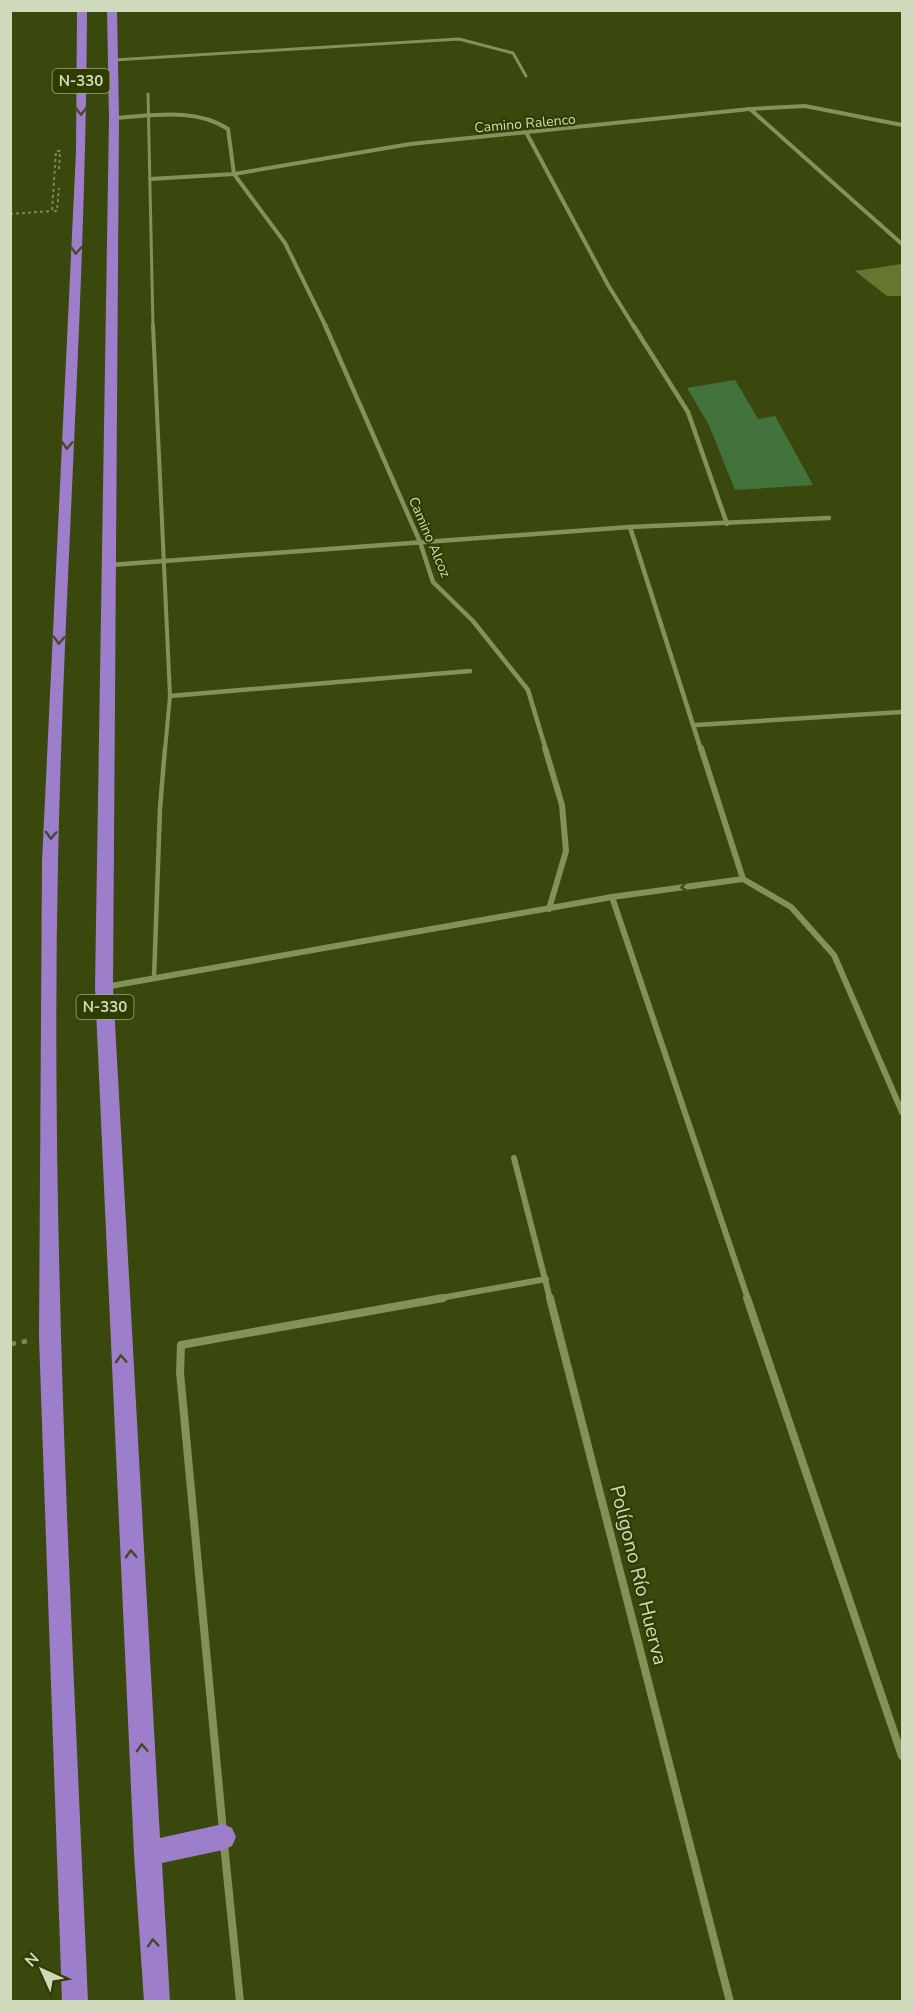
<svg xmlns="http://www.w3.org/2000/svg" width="913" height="2012" font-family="'Nunito Sans',sans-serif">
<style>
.forest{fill:#65762e}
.building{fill:#43733c}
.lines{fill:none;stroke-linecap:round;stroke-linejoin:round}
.path-far1{stroke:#7d885a;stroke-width:2;stroke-dasharray:3 3;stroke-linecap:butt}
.path{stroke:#7d885a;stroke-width:4.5;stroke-dasharray:6 6;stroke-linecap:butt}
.lane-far2{stroke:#829259;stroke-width:3}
.lane-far1{stroke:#829259;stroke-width:4}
.lane{stroke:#829259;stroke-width:4.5}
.street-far3{stroke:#829259;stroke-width:4}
.street-far2{stroke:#829259;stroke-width:4.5}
.street-far1{stroke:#829259;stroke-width:6}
.street{stroke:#829259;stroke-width:8}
.highway{fill:#9c7ecb;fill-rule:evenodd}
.oneway{stroke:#464a29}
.oneway2{stroke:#414e12}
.labels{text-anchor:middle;stroke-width:4.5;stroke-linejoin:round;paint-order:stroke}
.far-street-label{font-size:14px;fill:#cfd9bb;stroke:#313d00}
.shield{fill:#313d00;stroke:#a0aa83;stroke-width:1.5}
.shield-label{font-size:15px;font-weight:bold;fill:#cfd9bb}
.near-street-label{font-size:20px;fill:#cfd9bb;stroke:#313d00}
</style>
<rect width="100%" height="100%" fill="#3b480d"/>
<!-- forest -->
<polygon class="forest" points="902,264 902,296 887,296 855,271"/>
<!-- building -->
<polygon class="building" points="735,380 758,419 775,416 813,485 735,490 709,425 687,388"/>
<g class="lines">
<!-- path-far1 -->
<g class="path-far1">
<polyline points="59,169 60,151 56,151 52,211 57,211 59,188"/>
<polyline points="10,214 52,211"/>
</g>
<!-- path -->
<polyline class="path" points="10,1344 27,1341"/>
<!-- lane-far2 -->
<g class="lane-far2">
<polyline points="114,60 459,39 513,53 526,76"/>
<polyline points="148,94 153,327"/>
</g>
<!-- lane-far1 -->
<polyline class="lane-far1" points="153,325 170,696 165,750"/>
<!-- lane -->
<polyline class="lane" points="154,979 160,808 165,748"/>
<!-- street-far3 -->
<g class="street-far3">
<polyline points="750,109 902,244"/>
<path d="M 114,118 C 151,116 196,107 228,129 L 234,174 L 285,243 L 326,327"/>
<polyline points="527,134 608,285 634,327"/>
<polyline points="150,179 234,174 410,144 750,109 805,106 902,125"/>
</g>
<!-- street-far2 -->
<g class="street-far2">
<polyline points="325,325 420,542 433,582 473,621 528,690 546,750"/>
<polyline points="633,325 688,412 727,524"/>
<polyline points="630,527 701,750"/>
<polyline points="110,565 630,527 829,518"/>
<polyline points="170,696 470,671"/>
<polyline points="696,725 902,712"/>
</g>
<!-- street-far1 -->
<g class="street-far1">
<polyline points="545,748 562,805 566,851 549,909"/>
<polyline points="701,748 743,879 791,907 834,955 902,1112"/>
<polyline points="612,897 748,1299"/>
<polyline points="105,987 612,897 743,879"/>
<polyline points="514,1158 550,1299"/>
<polyline points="435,1299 546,1279"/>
</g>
<!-- street -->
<g class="street">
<polyline points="550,1298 730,2002"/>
<polyline points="747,1298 902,1756"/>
<polyline points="223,1831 180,1372 181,1345 443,1298"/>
<polyline points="224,1844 240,2002"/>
</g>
<!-- highway -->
<g class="highway">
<path d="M 77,10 L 87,10 C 86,294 64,577 58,861 C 50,1241 72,1622 88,2002 L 62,2002 L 39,1337 L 42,862 L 76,151 Z"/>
<polygon points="107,10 117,10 119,118 113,987 160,1838 223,1824 232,1828 236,1837 232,1846 223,1850 162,1863 170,2002 144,2002 134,1854 95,987 109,118"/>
</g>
</g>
<!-- one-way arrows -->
<defs><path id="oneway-chevron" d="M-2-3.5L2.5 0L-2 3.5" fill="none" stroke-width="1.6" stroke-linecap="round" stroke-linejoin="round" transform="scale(1.5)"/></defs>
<g class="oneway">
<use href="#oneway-chevron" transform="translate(81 111) rotate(90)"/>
<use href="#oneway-chevron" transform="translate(76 250) rotate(93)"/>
<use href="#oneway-chevron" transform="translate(67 445) rotate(93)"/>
<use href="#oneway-chevron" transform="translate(59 640) rotate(92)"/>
<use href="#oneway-chevron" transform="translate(51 835) rotate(92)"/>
<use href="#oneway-chevron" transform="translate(121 1359) rotate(-93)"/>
<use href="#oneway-chevron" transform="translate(131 1554) rotate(-93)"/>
<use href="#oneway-chevron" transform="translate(142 1748) rotate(-93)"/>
<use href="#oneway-chevron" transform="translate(153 1943) rotate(-94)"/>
</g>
<use class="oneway2" href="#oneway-chevron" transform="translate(685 887) rotate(172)"/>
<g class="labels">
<!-- far-street labels -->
<g class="far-street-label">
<text transform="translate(525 123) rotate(-5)" y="5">Camino Ralenco</text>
<text transform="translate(430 537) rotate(67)" y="5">Camino Alcoz</text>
</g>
<!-- shield labels -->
<g class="shield">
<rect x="52.5" y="69" width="57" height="24" rx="4.5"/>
<rect x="76.5" y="995" width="57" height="24" rx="4.5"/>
</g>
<g class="shield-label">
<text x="81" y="86">N-330</text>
<text x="105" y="1012">N-330</text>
</g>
<!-- near-street labels -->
<g class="near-street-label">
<text transform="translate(639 1575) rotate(76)" y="7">Polígono Río Huerva</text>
</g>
</g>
<!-- border -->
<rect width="913" height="2012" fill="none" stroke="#cfd9bb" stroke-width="24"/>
<!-- north arrow -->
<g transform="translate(42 1970) rotate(315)" stroke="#313d00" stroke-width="4.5" paint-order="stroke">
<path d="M0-4.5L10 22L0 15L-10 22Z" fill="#cfd9bb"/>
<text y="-9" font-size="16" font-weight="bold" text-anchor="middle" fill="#cfd9bb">N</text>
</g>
</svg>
